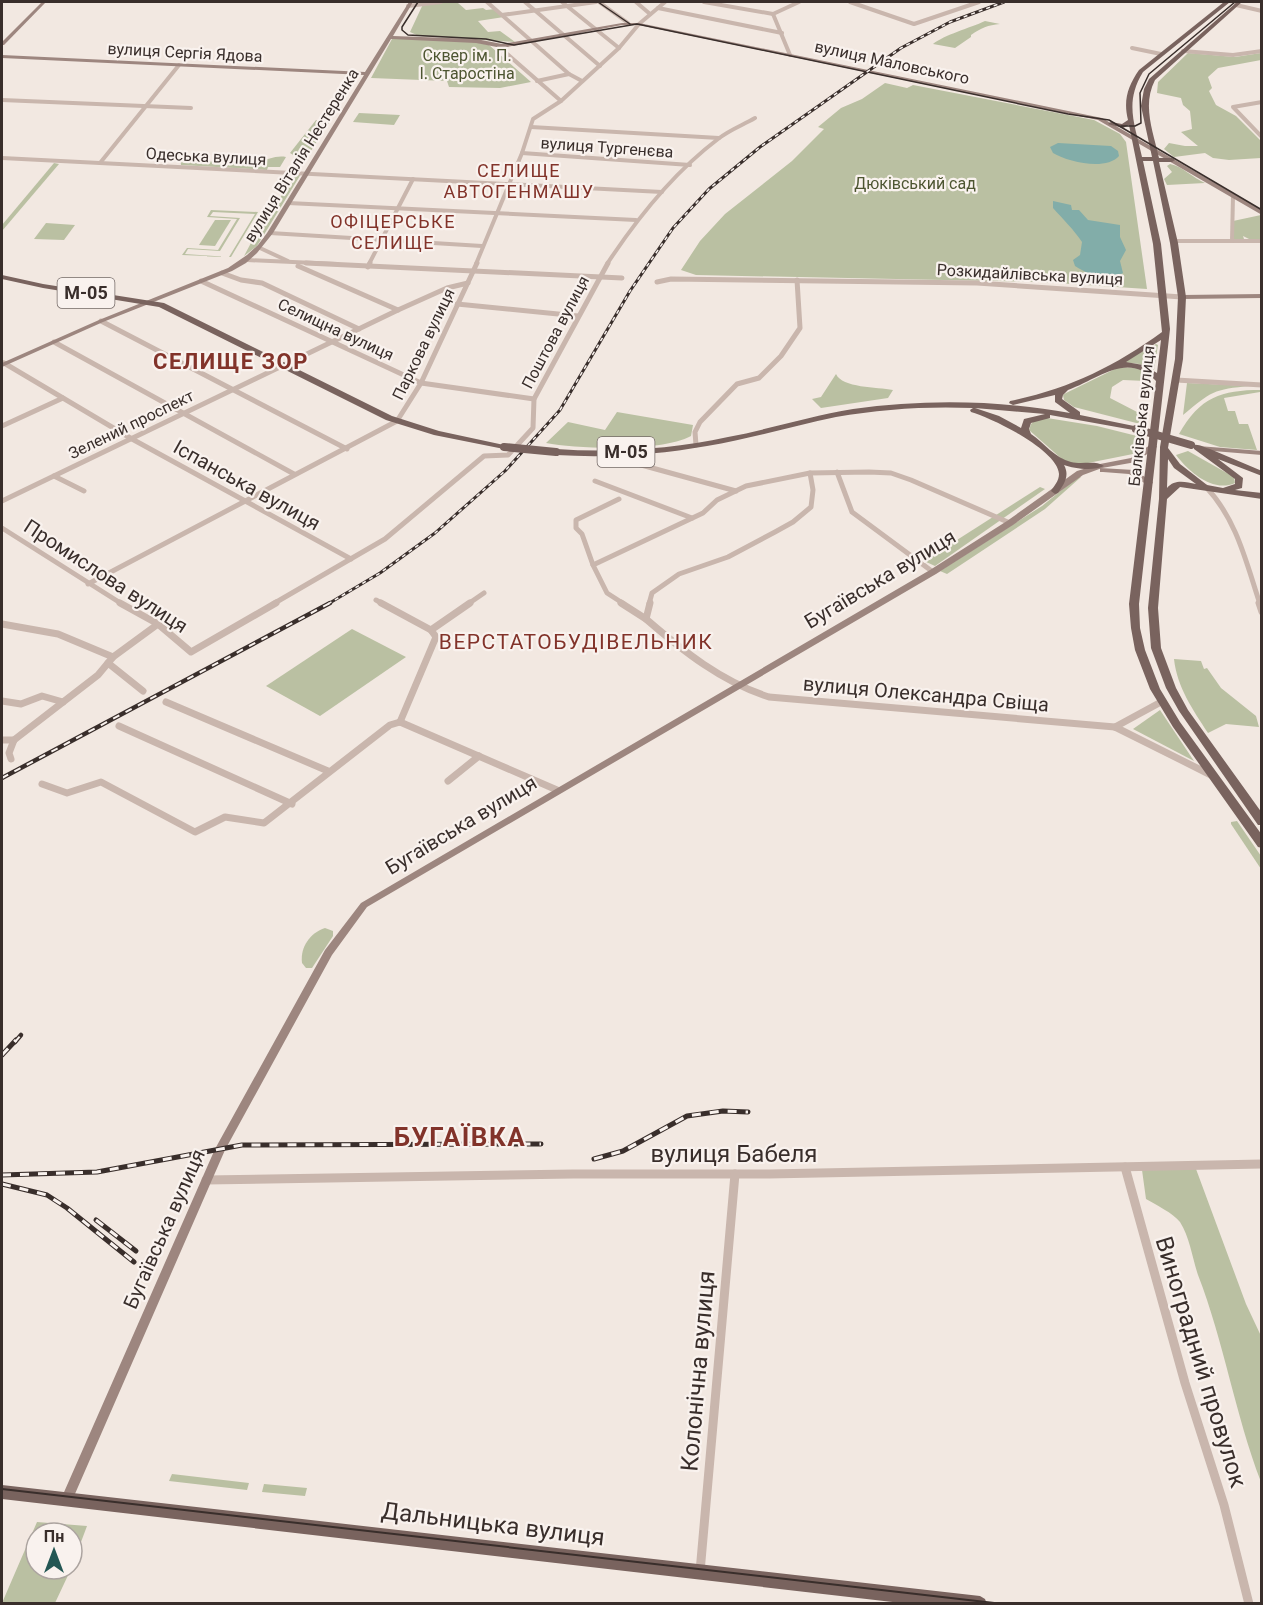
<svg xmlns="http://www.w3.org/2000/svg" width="1263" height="1605" font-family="Roboto,sans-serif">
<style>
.green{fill:#bac0a2;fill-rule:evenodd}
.water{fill:#82ada9}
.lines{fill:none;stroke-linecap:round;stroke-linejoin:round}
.street-far3{stroke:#c9b6ad;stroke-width:4}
.street-far2{stroke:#c9b6ad;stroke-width:5}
.street-far1{stroke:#c9b6ad;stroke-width:7}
.street{stroke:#c9b6ad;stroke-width:9}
.secondary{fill:#9d867f;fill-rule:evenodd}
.primary{fill:#79635e;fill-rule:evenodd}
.tram-far1{stroke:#392e2b;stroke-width:1.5}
.tram{stroke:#392e2b;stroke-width:2}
.rail-far2-casing{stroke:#392e2b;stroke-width:3}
.rail-far1-casing{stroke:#392e2b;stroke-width:4.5}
.rail-casing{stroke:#392e2b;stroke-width:5}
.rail-far2{stroke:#f9f2ee;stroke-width:1.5;stroke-dasharray:4;stroke-linecap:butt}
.rail-far1{stroke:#f9f2ee;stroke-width:2;stroke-dasharray:7;stroke-linecap:butt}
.rail{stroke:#f9f2ee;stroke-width:3;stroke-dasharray:9;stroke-linecap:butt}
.primary-bridge{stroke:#79635e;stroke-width:8}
.labels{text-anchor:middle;stroke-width:4.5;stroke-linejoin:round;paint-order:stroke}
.far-street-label{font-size:16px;fill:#392e2b;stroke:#f9f2ee}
.far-park-label{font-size:16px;fill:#4d5531;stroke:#f9f2ee}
.far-neighbourhood-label{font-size:18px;letter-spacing:1.5px;fill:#82332a;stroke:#f9f2ee}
.shield{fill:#f9f2ee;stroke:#736966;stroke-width:1.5}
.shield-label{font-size:18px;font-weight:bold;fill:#392e2b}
.street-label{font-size:20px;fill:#392e2b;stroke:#f9f2ee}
.neighbourhood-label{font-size:21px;letter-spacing:1.5px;fill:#82332a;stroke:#f9f2ee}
.far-district-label{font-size:22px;font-weight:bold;letter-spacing:1.5px;fill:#82332a;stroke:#f9f2ee}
.near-street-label{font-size:24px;fill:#392e2b;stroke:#f9f2ee}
.district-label{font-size:26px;font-weight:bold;letter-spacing:1.5px;fill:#82332a;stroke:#f9f2ee}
</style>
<rect width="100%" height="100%" fill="#f2e8e1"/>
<!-- green -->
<g class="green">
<polygon points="424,2 466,2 458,3 466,10 483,8 486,10 495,9 504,17 478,21 488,32 500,31 515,42 419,36 410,32"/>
<path d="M 985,21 L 1000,24 C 988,25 981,28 971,35 L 971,37 L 955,48 L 933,44 C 944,35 970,28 985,21 Z"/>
<polygon points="396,38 474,42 489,45 531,82 500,88 449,87 447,81 371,78 392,39"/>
<polygon points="1188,53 1235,57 1261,53 1261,60 1218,68 1208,77 1212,88 1209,91 1216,105 1236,116 1261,141 1261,158 1229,160 1213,158 1205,153 1174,157 1164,149 1169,143 1185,146 1198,146 1181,132 1192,129 1190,111 1183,105 1181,98 1157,93 1158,82"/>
<polygon points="885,83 907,88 913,85 1094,120 1120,134 1126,142 1147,289 1041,282 696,275 681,270 700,241 725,214 792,161 824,129 818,127 841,108 862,99"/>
<polygon points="359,113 400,115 394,125 353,122"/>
<polygon points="316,120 330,121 307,157 295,156 290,153"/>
<path d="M 180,156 C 197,163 238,163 258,161 C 268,160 276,155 286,157 L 280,167 L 268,167 L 267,170 L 181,165 Z"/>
<polygon points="54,163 59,164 2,231 2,225"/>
<path d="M 1170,164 C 1182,166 1193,178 1205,183 L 1167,185 L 1164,179 L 1172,172 L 1167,166 Z"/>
<polygon points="297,173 301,174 257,246 244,256 268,211 271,211"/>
<path d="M 211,210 L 258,212 L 231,257 L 182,255 L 187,248 L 218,250 L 237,219 L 207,217 ZM 213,212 L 255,214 L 229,257 L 185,254 L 188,249 L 220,251 L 240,218 L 210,216 Z"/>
<polygon points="1261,215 1261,240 1251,240 1243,236 1244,239 1234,240 1233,221"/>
<polygon points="215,220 231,220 215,246 199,245"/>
<polygon points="46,223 75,225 64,240 34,239"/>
<polygon points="1156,344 1158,345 1154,370 1139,364 1123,362"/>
<polygon points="1119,367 1138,368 1148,374 1146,381 1123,380 1112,387 1110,398 1139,413 1148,415 1148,426 1074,407 1064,400 1063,395 1066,393"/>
<path d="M 836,374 C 842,388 877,387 893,390 L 888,398 L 821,408 L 812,399 L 821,397 Z"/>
<path d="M 1187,383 L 1251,386 C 1213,389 1211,392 1183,415 Z"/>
<path d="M 1261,390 L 1260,392 L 1224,398 L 1228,411 L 1235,411 L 1239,424 L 1248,424 L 1257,450 L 1220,447 L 1179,434 C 1200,397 1221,390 1261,390 Z"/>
<path d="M 617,412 L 693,425 L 691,436 C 663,452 578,449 546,443 L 568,422 L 605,430 Z"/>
<polygon points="1047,418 1097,426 1145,438 1133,454 1078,465 1063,460 1029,430 1031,424 1035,420"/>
<path d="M 1188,451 L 1234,477 L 1235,483 C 1213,493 1189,472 1176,455 Z"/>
<polygon points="1079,476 1081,477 1045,509 947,574 940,571 1042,506"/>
<polygon points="1040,487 1045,489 935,566 924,561"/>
<polygon points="352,629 406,657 320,716 266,686"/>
<path d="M 1174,659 L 1201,661 L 1204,669 L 1207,668 L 1221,688 L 1256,716 L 1259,727 L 1226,724 L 1208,733 C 1193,710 1177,687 1174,659 Z"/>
<polygon points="1160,710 1194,761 1133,729"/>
<polygon points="1237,821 1261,856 1261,869 1231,824 1231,822"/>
<path d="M 325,928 L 333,931 L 333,936 L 312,968 L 306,968 L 302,963 C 300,947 310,933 325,928 Z"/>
<path d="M 1196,1169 L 1246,1304 L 1261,1336 L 1261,1482 C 1235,1414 1224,1342 1198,1275 C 1192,1257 1190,1238 1180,1222 C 1173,1213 1156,1205 1146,1199 L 1142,1170 Z"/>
<polygon points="172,1474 249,1483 247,1490 169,1481"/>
<polygon points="264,1484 307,1488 305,1496 262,1492"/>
<polygon points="37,1522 87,1526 72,1566 72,1533 36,1533 36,1569 71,1569 55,1603 2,1603"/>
</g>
<!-- water -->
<g class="water">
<path d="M 1058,143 L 1111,146 L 1118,151 L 1119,156 C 1106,171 1068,162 1053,153 L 1050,147 Z"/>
<path d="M 1053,201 L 1071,205 L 1072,210 L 1079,210 L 1088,220 L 1120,225 L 1120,237 L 1126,250 L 1120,261 L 1123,273 C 1107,282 1089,275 1075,266 L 1073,260 L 1080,255 L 1082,242 C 1074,230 1063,219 1053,208 Z"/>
</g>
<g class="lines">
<!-- street-far3 -->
<g class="street-far3">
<polyline points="487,2 569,74 582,81"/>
<polyline points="525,2 600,66"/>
<polyline points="562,2 619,48"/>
<polyline points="599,2 628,23"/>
<polyline points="636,2 650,14"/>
<polyline points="704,2 773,14"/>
<polyline points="850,2 914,24 979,2"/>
<polyline points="1236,5 1262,11"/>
<polyline points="408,6 441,2"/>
<polyline points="658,8 782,33"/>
<polyline points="502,15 596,2"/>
<polyline points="498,46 561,101"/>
<polyline points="1132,48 1161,54"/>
<polyline points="1183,51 1233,55 1262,51"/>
<polyline points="790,55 773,14 799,2"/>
<polyline points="537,81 569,74"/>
<polyline points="2,100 191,108"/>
<polyline points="1262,102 1233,107 1262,137"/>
<polyline points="531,127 719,138"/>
<polyline points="522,153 690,165"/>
<polyline points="2,158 662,192"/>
<polyline points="100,163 179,65"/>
<polyline points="288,203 636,220"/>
<polyline points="270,233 482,246"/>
<polyline points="1174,241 1262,241"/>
<polyline points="1232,241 1233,196"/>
<polyline points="260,248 288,261"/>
<polyline points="247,260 337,264"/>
<polyline points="369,264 413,179"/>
<polyline points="476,264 522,153 533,119 561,101 619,48 639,24 665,2"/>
<path d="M 607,264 C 638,217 673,173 718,139 C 729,130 743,125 755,118"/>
</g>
<!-- street-far2 -->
<g class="street-far2">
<polyline points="306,263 622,278"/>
<polyline points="298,266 398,310"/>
<polyline points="368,267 370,263"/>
<polyline points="222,273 241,280 262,283 359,329"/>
<polyline points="201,281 421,383 534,399"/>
<polyline points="657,282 671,279 977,283 1182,297"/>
<polyline points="457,304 578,316"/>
<polyline points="101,321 347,449"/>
<polyline points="54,342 294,474"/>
<polyline points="4,363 132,439 351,559"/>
<polyline points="1176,380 1262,385"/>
<polyline points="2,426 63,398"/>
<polyline points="696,445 695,432 700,422 737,384 759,378 781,356 800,328 797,280"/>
<polyline points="622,462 634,463 736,491"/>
<polyline points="837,472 852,512 933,572"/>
<polyline points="54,476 84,491"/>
<polyline points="595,481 692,518"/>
<path d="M 1206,487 C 1237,520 1246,562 1260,604"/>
<polyline points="2,501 398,310 447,288 468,283"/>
<polyline points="2,528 122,604"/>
<polyline points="593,565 582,534 576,528 576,520 619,499"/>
<polyline points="88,584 397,421 421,383 477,263"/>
<polyline points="376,600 383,604"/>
<polyline points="273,604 385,539 484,456 508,455 533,428 534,399 608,263"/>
<polyline points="468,604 484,593"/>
<polyline points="624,604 607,593 593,565 703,513 717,500 746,486 810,473 869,472 891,473 911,480 1010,523"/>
<polyline points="649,604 652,593 679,574 728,557 775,532 793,522 811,507 813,490 810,473"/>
</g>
<!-- street-far1 -->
<g class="street-far1">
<polyline points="120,603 158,624 191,652 276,603"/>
<polyline points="381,603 431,630 436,637 400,722"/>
<polyline points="621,603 646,619"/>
<path d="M 650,603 L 646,619 C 683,651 722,682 769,697 L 1115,727 L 1211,775"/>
<polyline points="1259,603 1262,612"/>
<polyline points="2,624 58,634 113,657"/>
<polyline points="431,630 470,603"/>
<polyline points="108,663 143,691"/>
<polyline points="2,701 21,704 42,696 63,702"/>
<polyline points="166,702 328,771"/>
<polyline points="400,722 557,790"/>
<polyline points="119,726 292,804"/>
<polyline points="1115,727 1161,702"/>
<polyline points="2,740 14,740"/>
<polyline points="11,759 9,753 14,740 98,675 113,657 158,624"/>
<polyline points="448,781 479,756"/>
<polyline points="42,784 67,793 101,782 195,832 225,817 264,823 390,725 400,722"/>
</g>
<!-- street -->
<g class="street">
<polyline points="1125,1167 1185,1383 1224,1505 1249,1604"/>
<polyline points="206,1180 573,1174 769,1174 1262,1164"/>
<polyline points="700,1572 735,1174"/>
</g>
<!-- secondary -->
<g class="secondary">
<polygon points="42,2 46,2 4,45 2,45 2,42"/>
<polygon points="409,2 413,2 393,36 476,39 502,44 622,23 639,23 1102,118 1262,210 1262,215 1098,120 639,25 622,25 502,48 476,43 391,39 273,233 257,253 246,263 232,271 103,322 2,367 2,363 99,320 228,268 247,255 258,245 267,233 364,75 2,58 2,55 365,72"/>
<polygon points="1262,294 1262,298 1182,299 1179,297 1182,295"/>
<polygon points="1150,445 1156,445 1157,447 1136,462 1102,468 1083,475 1013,525 936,574 367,907 332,955 225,1150 71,1503 67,1505 63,1503 61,1499 215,1149 325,950 361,903 930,570 1007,521 1077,471 1100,464 1131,458"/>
<polygon points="1198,446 1262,451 1262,455 1201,450 1198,450"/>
<polygon points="1100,468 1134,470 1153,482 1152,484 1146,484 1129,474 1103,472 1100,472"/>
</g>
<!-- primary -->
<g class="primary">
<path d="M 1224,2 L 1230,2 L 1143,72 C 1124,103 1135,124 1142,157 L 1152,157 L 1141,106 L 1144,89 L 1149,79 L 1237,2 L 1242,2 L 1155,80 C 1142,105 1153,131 1159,158 L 1172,158 L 1175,160 L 1172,162 L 1159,162 L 1178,243 L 1186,297 L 1183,359 L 1168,448 L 1180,464 L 1207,485 L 1223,488 L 1235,484 L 1235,479 L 1194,449 L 1194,445 C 1199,444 1205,448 1210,449 L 1262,471 L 1262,476 L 1218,459 L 1243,478 L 1242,488 L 1235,490 L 1262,493 L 1262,499 L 1180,487 L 1167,499 L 1158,608 L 1161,648 L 1176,688 L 1188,710 L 1262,813 L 1262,825 L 1258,825 L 1179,711 L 1166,688 L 1151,648 L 1148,608 L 1159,499 L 1160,447 L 1175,359 L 1178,297 L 1170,243 L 1153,161 L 1143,161 L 1161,244 L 1170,329 L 1139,604 L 1140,628 L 1145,650 L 1160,689 L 1180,722 L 1262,835 L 1262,848 L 1258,847 L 1173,727 L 1150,689 L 1135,650 L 1131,628 L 1129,604 L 1156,381 C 1127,351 1099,379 1068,390 L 1063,395 L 1062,399 L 1080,412 L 1080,415 L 1139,427 L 1139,431 L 1050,415 L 1050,418 L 1031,423 L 1029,429 L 1031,434 C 1044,443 1055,458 1071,462 C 1082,465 1095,460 1104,466 C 1095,471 1074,469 1064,465 C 1070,476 1064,484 1058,493 L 1055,494 L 1051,491 C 1054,486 1059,481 1059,474 C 1058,450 992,418 971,412 L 970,410 L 973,408 C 928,406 881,409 836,417 C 793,426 750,439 707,446 C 657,455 607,458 556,455 L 552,452 L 556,449 C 614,453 672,449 728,437 C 770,429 811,416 853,409 C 924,399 999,400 1070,413 L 1055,402 L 1055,395 L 1013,405 L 1009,403 L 1010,401 C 1068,389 1114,367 1162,332 L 1153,244 L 1129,125 L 1123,128 L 1108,124 L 1111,122 L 1122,124 L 1128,120 C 1123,100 1128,86 1139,70 ZM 1161,340 L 1157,373 L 1143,365 L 1126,362 ZM 975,408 L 1045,414 L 1024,419 L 1021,428 L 999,416 ZM 1168,459 L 1174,468 L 1196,484 C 1185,482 1175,479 1167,488 Z"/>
<polygon points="2,275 43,284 164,303 392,416 439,431 504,445 508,447 504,449 434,435 386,420 159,307 43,288 2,279"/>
<polygon points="2,1485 980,1596 985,1599 987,1604 910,1604 2,1499"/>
</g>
<!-- tram-far1 -->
<g class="tram-far1">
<polyline points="418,2 402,27 402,30 408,35 486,39 514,45 637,24 1068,114 1109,120 1262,210"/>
<polyline points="598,2 630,24"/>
<polyline points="1121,126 1135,126 1141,123 1140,93 1149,74 1235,2"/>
</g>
<!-- tram -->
<polyline class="tram" points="2,1489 1003,1604"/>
<defs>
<polyline id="rail-far2" points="328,604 380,573 435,533 505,471 560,410 630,291 673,228 709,189 760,147 901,48 950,22 1004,2"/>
<g id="rail-far1">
<polyline points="2,778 330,603"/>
<polyline points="15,1042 21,1035"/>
</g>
<g id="rail">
<polyline points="2,1055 16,1040"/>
<polyline points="594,1159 623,1151 687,1116 723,1111 748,1112"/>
<polyline points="2,1175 97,1172 242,1145 541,1144"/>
<polyline points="2,1184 47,1195 67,1208 134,1262"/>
<polyline points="96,1220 136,1251"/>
</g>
</defs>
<!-- rail-far2 casing -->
<use href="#rail-far2" class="rail-far2-casing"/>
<!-- rail-far1 casing -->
<use href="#rail-far1" class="rail-far1-casing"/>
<!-- rail casing -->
<use href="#rail" class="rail-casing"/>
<!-- rail-far2 -->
<use href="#rail-far2" class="rail-far2"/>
<!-- rail-far1 -->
<use href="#rail-far1" class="rail-far1"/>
<!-- rail -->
<use href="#rail" class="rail"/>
<!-- primary-bridge -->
<g class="primary-bridge">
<polyline points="1136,429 1191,445"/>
<polyline points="504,447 556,452"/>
</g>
</g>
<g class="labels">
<!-- far-street labels -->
<g class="far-street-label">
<text transform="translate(185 52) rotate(3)" y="6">вулиця Сергія Ядова</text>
<text transform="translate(892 62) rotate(12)" y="6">вулиця Маловського</text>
<text transform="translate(607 147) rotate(4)" y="6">вулиця Тургенєва</text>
<text transform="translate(301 155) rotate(-58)" y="6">вулиця Віталія Нестеренка</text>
<text transform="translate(206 156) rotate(3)" y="6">Одеська вулиця</text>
<text transform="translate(1030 274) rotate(3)" y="6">Розкидайлівська вулиця</text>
<text transform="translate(336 329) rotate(25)" y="6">Селищна вулиця</text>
<text transform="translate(555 332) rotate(-62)" y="6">Поштова вулиця</text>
<text transform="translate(423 344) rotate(-64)" y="6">Паркова вулиця</text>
<text transform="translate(1141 416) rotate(-84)" y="6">Балківська вулиця</text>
<text transform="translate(131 424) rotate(-26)" y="6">Зелений проспект</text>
</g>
<!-- far-park labels -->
<g class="far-park-label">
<text x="467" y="61">Сквер ім. П.<tspan x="467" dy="18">І. Старостіна</tspan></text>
<text x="915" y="189">Дюківський сад</text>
</g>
<!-- far-neighbourhood labels -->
<g class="far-neighbourhood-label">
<text x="519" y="177">СЕЛИЩЕ<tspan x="519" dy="21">АВТОГЕНМАШУ</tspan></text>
<text x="393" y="228">ОФІЦЕРСЬКЕ<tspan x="393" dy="21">СЕЛИЩЕ</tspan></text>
</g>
<!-- shield labels -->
<g class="shield">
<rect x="57.5" y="278" width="57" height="30" rx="4.5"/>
<rect x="597.5" y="437" width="57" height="30" rx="4.5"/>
</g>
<g class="shield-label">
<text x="86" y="299">М-05</text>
<text x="626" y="458">М-05</text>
</g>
<!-- street labels -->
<g class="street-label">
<text transform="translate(247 485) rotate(29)" y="7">Іспанська вулиця</text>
<text transform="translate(106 576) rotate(33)" y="7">Промислова вулиця</text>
<text transform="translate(880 579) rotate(-31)" y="7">Бугаївська вулиця</text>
<text transform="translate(926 694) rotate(5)" y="7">вулиця Олександра Свіща</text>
<text transform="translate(461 825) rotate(-31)" y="7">Бугаївська вулиця</text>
<text transform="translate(164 1229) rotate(-66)" y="7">Бугаївська вулиця</text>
</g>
<!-- neighbourhood labels -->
<g class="neighbourhood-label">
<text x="576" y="649">ВЕРСТАТОБУДІВЕЛЬНИК</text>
</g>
<!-- far-district labels -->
<g class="far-district-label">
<text x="231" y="369">СЕЛИЩЕ ЗОР</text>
</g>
<!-- near-street labels -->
<g class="near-street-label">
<text x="734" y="1162">вулиця Бабеля</text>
<text transform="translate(1201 1362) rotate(73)" y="8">Виноградний провулок</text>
<text transform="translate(698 1371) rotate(-85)" y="8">Колонічна вулиця</text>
<text transform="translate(493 1524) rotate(7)" y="8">Дальницька вулиця</text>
</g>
<!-- district labels -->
<g class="district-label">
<text x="460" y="1146">БУГАЇВКА</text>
</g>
</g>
<!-- border -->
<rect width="1263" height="1605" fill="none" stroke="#392e2b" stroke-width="6"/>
<!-- north arrow -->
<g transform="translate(54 1551)"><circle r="28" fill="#f9f2ee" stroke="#aca4a0" stroke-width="1.5"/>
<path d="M0-4.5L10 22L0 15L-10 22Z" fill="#245754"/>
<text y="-9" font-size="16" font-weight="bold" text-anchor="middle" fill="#392e2b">Пн</text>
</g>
</svg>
